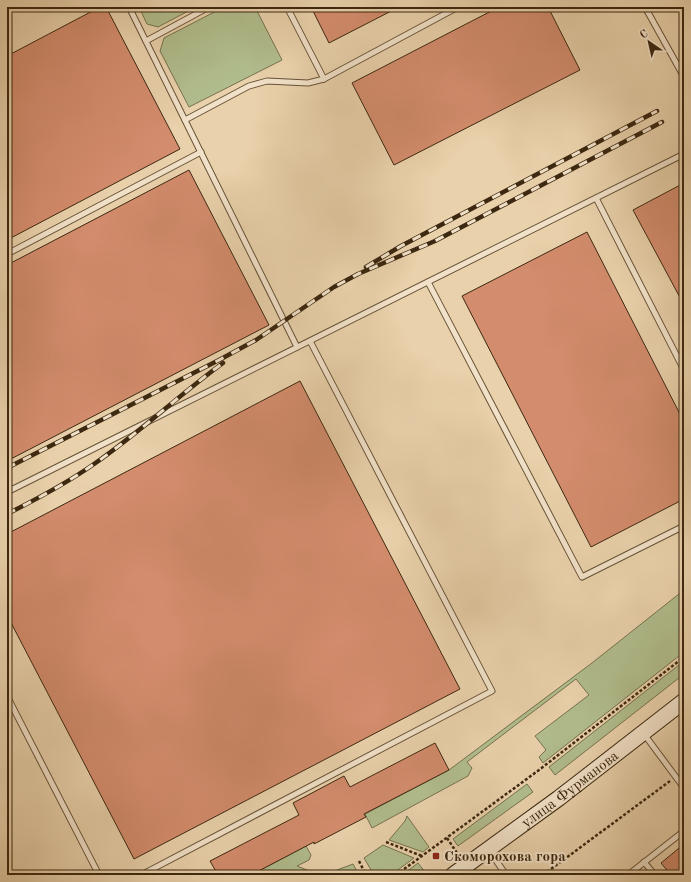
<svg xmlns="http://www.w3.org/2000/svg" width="691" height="882" font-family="'Old Standard TT',serif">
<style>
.green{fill:#b1bd8d;stroke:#76724e}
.building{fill:#d38c6d;stroke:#3c2810}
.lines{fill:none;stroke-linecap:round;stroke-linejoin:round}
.service-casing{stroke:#675237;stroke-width:7}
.secondary-casing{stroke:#3c2810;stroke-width:17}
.path{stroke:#3c2810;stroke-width:2.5;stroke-dasharray:3 2;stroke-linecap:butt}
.service{stroke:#f1e1c8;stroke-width:5}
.secondary{stroke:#f1e1c8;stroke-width:15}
.rail-casing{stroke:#3c2810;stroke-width:4.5}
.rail{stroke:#f1e1c8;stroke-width:3;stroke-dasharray:9;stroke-linecap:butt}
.poi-dot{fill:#8f2418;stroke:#f1e1c8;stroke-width:1.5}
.labels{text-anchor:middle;stroke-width:4;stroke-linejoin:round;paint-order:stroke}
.street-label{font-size:15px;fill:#3c2810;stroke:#f1e1c8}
.poi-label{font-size:15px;font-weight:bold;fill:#3c2810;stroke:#f1e1c8;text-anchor:start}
</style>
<rect width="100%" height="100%" fill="#e9d1ab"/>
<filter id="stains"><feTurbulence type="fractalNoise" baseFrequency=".005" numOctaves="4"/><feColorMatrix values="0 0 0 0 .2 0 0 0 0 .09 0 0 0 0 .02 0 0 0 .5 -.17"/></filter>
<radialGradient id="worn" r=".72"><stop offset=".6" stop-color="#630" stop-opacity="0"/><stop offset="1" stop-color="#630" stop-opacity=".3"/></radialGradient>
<!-- green -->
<g class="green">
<polygon points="139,7 196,7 158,27 147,24"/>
<polygon points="224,7 255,7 282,60 189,107 160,51 164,38"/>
<polygon points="684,590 684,652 543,763 539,757 546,750 535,736 589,695 576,679 467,762 472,768 468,776 372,828 365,814 449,770 592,663"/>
<polygon points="684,661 684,674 555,775 549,767"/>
<polygon points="527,784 533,792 458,846 453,839"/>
<polygon points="407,816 429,847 423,852 389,840 405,821"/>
<polygon points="383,845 414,858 391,875 374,875 364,858"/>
<polygon points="306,846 311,855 309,860 297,866 312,872 332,871 331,875 251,875"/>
<polygon points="418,863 425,872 421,875 402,875"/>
<polygon points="353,864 359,875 336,875 337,870"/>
</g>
<!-- building -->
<g class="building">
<polygon points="100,7 106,7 180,149 7,240 7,56"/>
<polygon points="311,7 399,7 329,43"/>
<polygon points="499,7 548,7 580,70 394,165 352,83"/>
<polygon points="189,170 269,325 7,461 7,265"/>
<polygon points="684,183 684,305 633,210"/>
<polygon points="587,232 684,422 684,499 591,547 462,296"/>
<polygon points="300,381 460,689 134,859 7,615 7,534"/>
<polygon points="435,743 449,770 364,814 366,817 314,844 314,842 251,875 218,875 210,861 299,815 293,803 344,776 350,787"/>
<polygon points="684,844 684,871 679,875 671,875 661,863"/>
</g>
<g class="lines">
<defs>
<g id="service">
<polyline points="129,7 297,347"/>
<polyline points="287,7 324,79"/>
<polyline points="645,7 684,77"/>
<polyline points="146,41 209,7"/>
<polyline points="185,120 249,86 267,81 308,83 324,79 458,7"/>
<polyline points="596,198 684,370"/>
<polyline points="7,254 201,152"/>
<polyline points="428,282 582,577 684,526"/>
<polyline points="7,492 684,154"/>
<polyline points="7,696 99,875"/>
<polyline points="644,734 684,788"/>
<polyline points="489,850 506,875"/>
<polyline points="644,862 655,875"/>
<polyline points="141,875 492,691 310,341"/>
<polyline points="628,875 684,831"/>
</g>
<g id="secondary">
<path id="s1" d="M 453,875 L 559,798 L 684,701"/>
</g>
</defs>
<!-- service casing -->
<use href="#service" class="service-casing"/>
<!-- secondary casing -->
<use href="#secondary" class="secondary-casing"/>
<!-- path -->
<g class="path">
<polyline points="447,838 459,856"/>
<polyline points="386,842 422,856"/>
<polyline points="359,861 366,875"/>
<polyline points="334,875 334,870"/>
<polyline points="396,875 539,770 684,657"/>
<polyline points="543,875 670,781"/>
</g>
<!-- service -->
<use href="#service" class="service"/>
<!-- secondary -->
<use href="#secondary" class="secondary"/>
<defs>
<g id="rail">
<polyline points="366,267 401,246 657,111"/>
<polyline points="7,468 221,359 256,340 334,287 358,274 435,241 662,122"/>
<path d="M 7,514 C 37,499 67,483 94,464 C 139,433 179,395 223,363"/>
</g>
</defs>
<!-- rail casing -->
<use href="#rail" class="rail-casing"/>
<!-- rail -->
<use href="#rail" class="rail"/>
</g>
<!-- markers -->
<rect class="poi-dot" x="432" y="852" width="8" height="8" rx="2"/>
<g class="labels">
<!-- street labels -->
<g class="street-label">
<text dy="5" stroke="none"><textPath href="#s1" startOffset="145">улица Фурманова</textPath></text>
</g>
<!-- poi labels -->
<g class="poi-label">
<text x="444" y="861">Скоморохова гора</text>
</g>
</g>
<!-- margin -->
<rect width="691" height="882" fill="none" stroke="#e9d1ab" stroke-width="24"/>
<rect x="8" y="8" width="675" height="866" fill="none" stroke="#3c2810" stroke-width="2"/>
<rect x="12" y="12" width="667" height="858" fill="none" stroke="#3c2810"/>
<!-- north arrow -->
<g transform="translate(649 42) rotate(326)" stroke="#f1e1c8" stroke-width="3" paint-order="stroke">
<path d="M0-3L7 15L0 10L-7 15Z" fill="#3c2810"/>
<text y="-6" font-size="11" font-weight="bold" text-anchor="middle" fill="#3c2810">С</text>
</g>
<rect width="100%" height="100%" filter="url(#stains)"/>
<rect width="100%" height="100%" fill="url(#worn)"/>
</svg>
